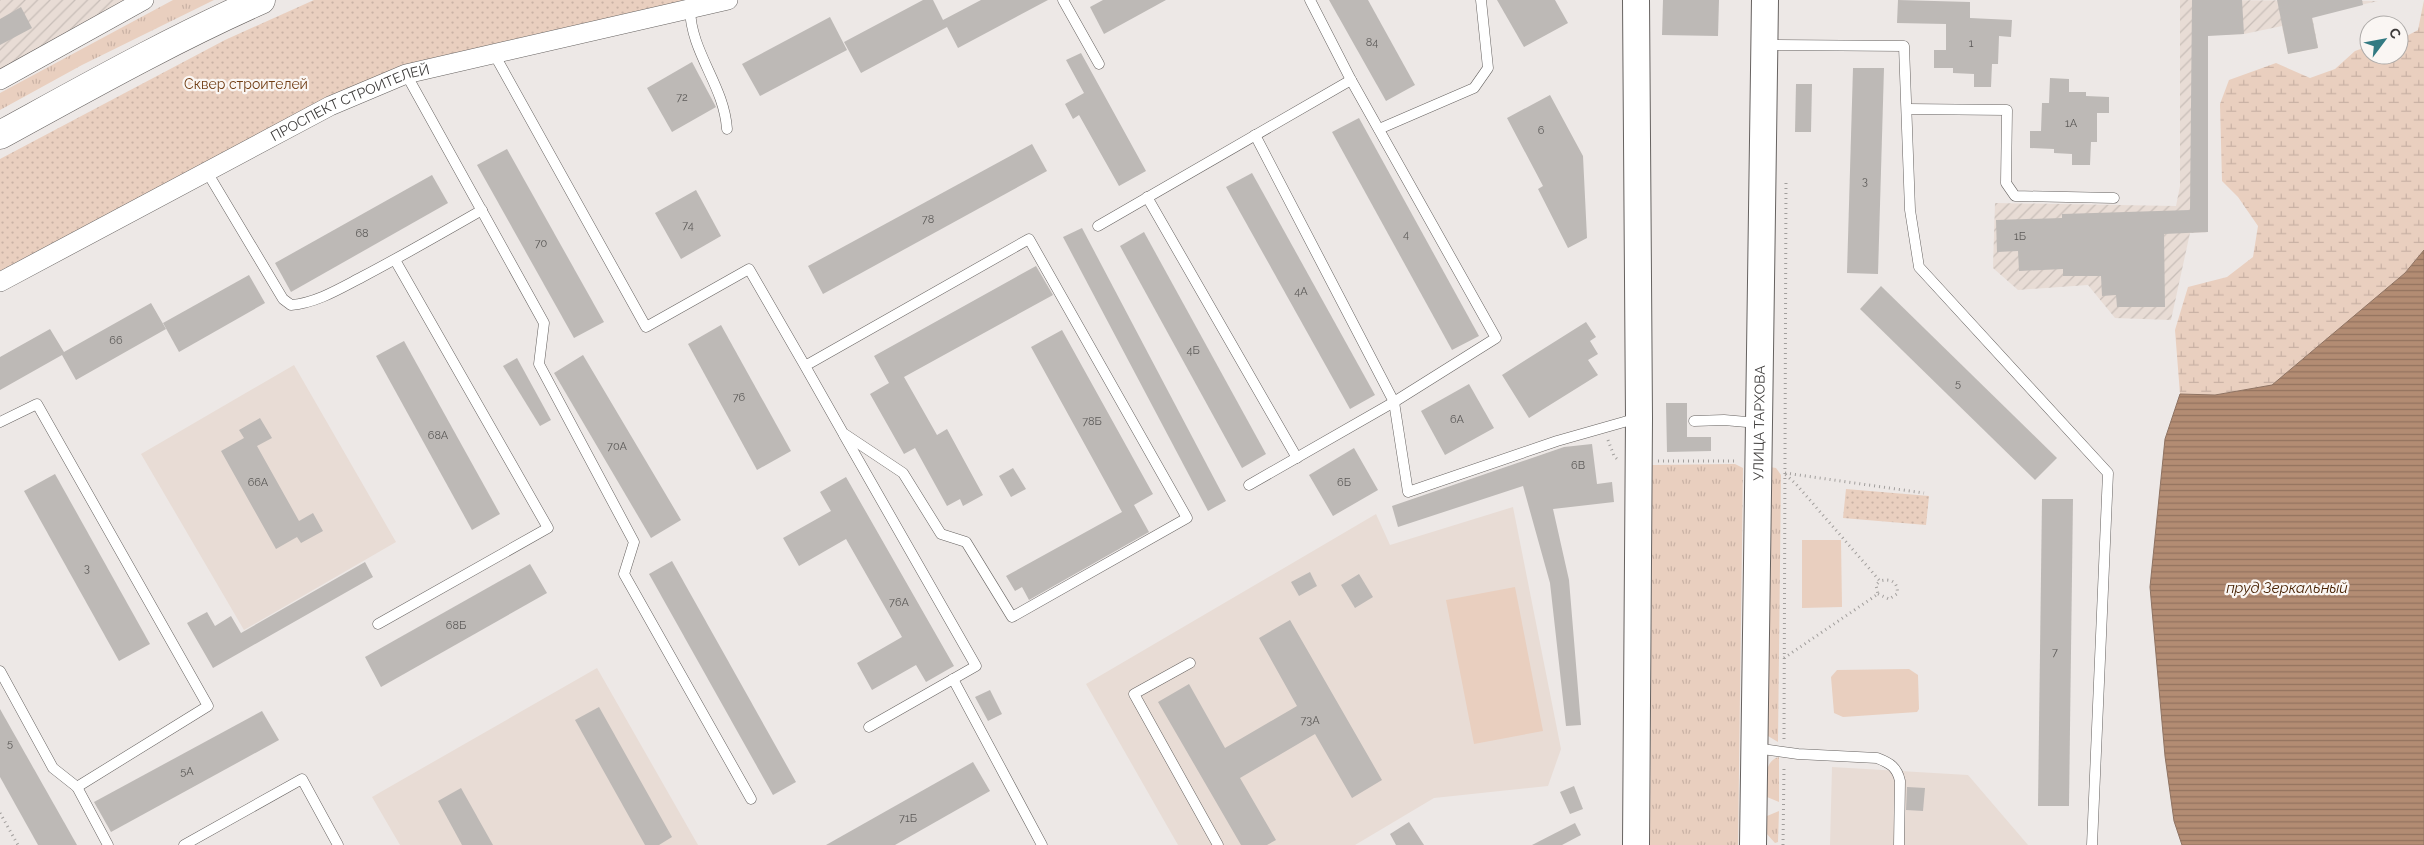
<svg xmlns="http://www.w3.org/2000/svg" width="2424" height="845" font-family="Raleway,sans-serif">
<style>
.built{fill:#e8dcd5}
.industrial{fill:url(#industrial-furrows)}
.grass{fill:url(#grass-tufts)}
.wetland{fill:url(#wetland-marsh)}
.park{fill:url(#park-dots)}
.pitch{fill:#e9cfbf}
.water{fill:url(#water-rules);stroke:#8f7362}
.building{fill:#bdb9b6}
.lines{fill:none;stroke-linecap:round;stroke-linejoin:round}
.service-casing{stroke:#666260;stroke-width:11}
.minor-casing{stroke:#666260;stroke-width:20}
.secondary-casing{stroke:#666260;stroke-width:28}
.primary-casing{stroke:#666260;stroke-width:29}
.path{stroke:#a19e9c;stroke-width:3;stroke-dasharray:1 4;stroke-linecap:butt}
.service{stroke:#fff;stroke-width:10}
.minor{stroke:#fff;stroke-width:19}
.secondary{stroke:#fff;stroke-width:26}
.primary{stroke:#fff;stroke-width:28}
.labels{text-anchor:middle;stroke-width:4.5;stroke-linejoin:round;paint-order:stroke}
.number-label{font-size:11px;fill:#5c5a58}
.park-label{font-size:14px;fill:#703d14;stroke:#faf6f3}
.street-label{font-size:14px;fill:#3c3a39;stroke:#faf6f3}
.water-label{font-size:15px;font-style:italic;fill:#492304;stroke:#faf6f3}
</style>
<defs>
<pattern id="industrial-furrows" width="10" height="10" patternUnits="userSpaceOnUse" patternTransform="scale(1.25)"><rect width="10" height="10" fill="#e8dcd5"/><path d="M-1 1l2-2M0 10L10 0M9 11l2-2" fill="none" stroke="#c8beb8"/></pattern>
<pattern id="grass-tufts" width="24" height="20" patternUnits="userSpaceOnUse" patternTransform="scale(1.25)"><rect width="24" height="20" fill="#e9cfbf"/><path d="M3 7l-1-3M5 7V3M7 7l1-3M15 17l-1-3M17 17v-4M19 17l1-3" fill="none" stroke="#c9b2a5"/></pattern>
<pattern id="wetland-marsh" width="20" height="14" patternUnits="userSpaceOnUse" patternTransform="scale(1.25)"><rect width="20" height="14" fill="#e9cfbf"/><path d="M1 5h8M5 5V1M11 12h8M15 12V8" fill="none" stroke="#c9b2a5"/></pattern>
<pattern id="park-dots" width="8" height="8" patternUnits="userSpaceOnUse" patternTransform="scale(1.25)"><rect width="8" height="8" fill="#e9cfbf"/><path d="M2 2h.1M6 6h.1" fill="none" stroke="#c9b2a5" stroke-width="1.8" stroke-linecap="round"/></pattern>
<pattern id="water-rules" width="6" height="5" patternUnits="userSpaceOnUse" patternTransform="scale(1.25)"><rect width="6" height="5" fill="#b38c73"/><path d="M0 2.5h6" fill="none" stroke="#93735f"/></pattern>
</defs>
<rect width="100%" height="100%" fill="#ede8e6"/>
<!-- built -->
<g class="built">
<polygon points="294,365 396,542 244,630 141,454"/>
<polygon points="1513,507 1561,749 1548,786 1434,798 1355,845 1178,845 1086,684 1376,514 1390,545"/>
<polygon points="597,668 698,845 400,845 372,797"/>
<polygon points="1832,767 1968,775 2028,845 1830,845"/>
</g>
<!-- industrial -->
<g class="industrial">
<polygon points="0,0 132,0 0,73"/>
<polygon points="2180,0 2378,1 2312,16 2318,48 2288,54 2282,26 2244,34 2208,35 2208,232 2190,233 2171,320 2115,318 2088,285 2018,290 1993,268 1995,203 2176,206 2180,186"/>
</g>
<!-- grass -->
<g class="grass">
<polygon points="173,0 214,0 82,65 0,110 0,93"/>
<polygon points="1735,464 1743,468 1738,845 1650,845 1652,465"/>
<polygon points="1770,467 1776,468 1781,475 1778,742 1768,736"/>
<path d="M 1779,757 L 1779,802 L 1767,797 C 1767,784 1762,761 1779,757 Z"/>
<polygon points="1779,811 1778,842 1775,843 1766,833 1767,816"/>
</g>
<!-- wetland -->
<polygon class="wetland" points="2424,0 2424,250 2405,273 2272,385 2215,395 2180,394 2175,330 2188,287 2227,277 2253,257 2258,226 2238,197 2222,181 2220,104 2229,80 2276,63 2310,78 2335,69 2355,51 2369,46 2369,55 2399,55 2399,40 2418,30"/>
<!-- park -->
<g class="park">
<polygon points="314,0 693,0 401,67 277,124 0,271 0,159 225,40"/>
<polygon points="1846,489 1929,496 1926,525 1843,518"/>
</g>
<!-- pitch -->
<g class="pitch">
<polygon points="1802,540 1841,540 1842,607 1802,608"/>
<polygon points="1515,587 1543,731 1474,744 1446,600"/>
<polygon points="1909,669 1918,675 1919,709 1917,712 1843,717 1834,713 1831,677 1837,670"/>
</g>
<!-- water -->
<polygon class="water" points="2424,250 2424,845 2182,845 2174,821 2165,756 2150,587 2165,439 2180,394 2215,395 2272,385 2405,273"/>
<!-- building -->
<g class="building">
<polygon points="923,0 933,0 943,20 981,0 1048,0 958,48 947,27 861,73 844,42"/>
<polygon points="1103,0 1166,0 1104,34 1090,7"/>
<polygon points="1329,0 1368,0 1415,85 1386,101"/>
<polygon points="1497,0 1555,0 1568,23 1524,47"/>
<polygon points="1663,0 1719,0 1718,36 1662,35"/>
<polygon points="1898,0 1970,2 1970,18 2012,20 2011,37 1999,36 1998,64 1992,64 1991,87 1974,87 1974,74 1953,73 1953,68 1934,68 1934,50 1946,50 1946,24 1897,23"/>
<polygon points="2192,0 2242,0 2244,34 2208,36 2208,232 2164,234 2165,307 2117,307 2116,295 2102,296 2101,276 2063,276 2063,269 2019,271 2018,251 1997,252 1996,220 2062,218 2062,214 2190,210"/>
<polygon points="2277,0 2362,0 2363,5 2312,18 2318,48 2288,54"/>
<polygon points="21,7 32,28 0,45 0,19"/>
<polygon points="830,17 847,50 760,96 742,64"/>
<polygon points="1081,53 1146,171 1119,186 1079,115 1073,119 1065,104 1084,93 1066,60"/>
<polygon points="692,62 716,107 672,132 647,88"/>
<polygon points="1853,68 1884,68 1878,274 1847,273"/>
<polygon points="2050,78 2069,79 2069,92 2086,92 2086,96 2109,97 2109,113 2097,113 2097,142 2091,142 2090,165 2072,165 2072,154 2054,153 2054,149 2030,148 2030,131 2041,131 2042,103 2049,103"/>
<polygon points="1796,84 1812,84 1811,132 1795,132"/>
<polygon points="1550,95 1583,156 1587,238 1568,248 1538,189 1543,186 1507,118"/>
<polygon points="1359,118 1479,336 1452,350 1332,132"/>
<polygon points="1032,144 1047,171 823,294 808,266"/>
<polygon points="507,149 604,322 574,338 477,165"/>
<polygon points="1252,173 1375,395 1350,409 1226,187"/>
<polygon points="432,175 448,203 291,292 275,263"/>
<polygon points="696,190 721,236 681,259 655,213"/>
<polygon points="1082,228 1226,501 1208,511 1063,237"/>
<polygon points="1144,232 1266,454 1242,468 1120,246"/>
<polygon points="1036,266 1053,295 904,377 937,435 947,429 983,495 963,506 960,499 947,506 915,448 904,454 870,394 889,383 874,356"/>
<polygon points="249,275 265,303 179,352 163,323"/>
<polygon points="1881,286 2057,458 2035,480 1860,309"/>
<polygon points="151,303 166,329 76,380 62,355 0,390 0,357 50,329 64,352"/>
<polygon points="1586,322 1596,337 1590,341 1598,354 1588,360 1598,375 1529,418 1502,375"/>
<polygon points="721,325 791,451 757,470 688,344"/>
<polygon points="1062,330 1153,494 1134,505 1149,532 1029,600 1022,587 1015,591 1006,576 1122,512 1031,347"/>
<polygon points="404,341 500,514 472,530 376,356"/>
<polygon points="583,355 681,520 651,538 554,373"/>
<polygon points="517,358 551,420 540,426 503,366"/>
<polygon points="1469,384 1494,428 1445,455 1421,411"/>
<polygon points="1666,403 1687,403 1687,437 1711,437 1711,451 1667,452"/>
<polygon points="260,418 272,438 257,446 299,521 313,513 323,531 301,543 297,537 276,549 221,451 244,438 239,430"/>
<polygon points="1592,444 1597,484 1612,482 1614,502 1553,509 1569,580 1581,725 1566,726 1550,583 1523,486 1398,527 1392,506 1564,447"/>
<polygon points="1354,448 1378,490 1333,516 1309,475"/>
<polygon points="1013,468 1026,489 1011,497 999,476"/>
<polygon points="55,474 150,644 119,661 24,491"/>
<polygon points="846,477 954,666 926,682 916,665 872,690 857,663 902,637 846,539 799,566 783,538 831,511 820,492"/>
<polygon points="2042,499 2073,499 2069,806 2038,806"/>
<polygon points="672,561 796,782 773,795 649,574"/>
<polygon points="365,562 373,577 213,668 187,623 207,612 215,626 231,616 241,633"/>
<polygon points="530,564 547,593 381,687 365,657"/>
<polygon points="1310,572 1317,586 1299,596 1291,582"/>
<polygon points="1359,574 1373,597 1355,608 1341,585"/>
<polygon points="1290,620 1382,780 1352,798 1315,734 1240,778 1276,840 1267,845 1241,845 1158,702 1189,684 1225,748 1297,706 1259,638"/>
<polygon points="990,690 1002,714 988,721 975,697"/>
<polygon points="599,707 672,837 659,845 645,845 575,720"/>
<polygon points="0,709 77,845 38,845 0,777"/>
<polygon points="262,711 279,740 111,832 94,802"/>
<polygon points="973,762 990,791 895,845 826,845"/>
<polygon points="1574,786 1583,809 1570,814 1560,792"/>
<polygon points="1907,787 1925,788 1923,811 1906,810"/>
<polygon points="461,788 493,845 462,845 438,801"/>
<polygon points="1409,822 1424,845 1396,845 1390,834"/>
<polygon points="1575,823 1581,835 1562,845 1532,845"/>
</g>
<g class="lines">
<defs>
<g id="service">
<polyline points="1063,0 1099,64"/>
<path d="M 690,9 C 691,53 724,85 727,129"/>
<polyline points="1764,45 1904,46 1910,210 1919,267 2108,473 2092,845"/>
<polyline points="493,52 646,327 749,269 805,366 1029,239 1187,518 1012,617 966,542 941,534 903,473 843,433 805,366"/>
<polyline points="406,74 544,323 539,364 634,542 624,574 751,799"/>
<polyline points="1907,109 2007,110 2006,183 2015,196 2114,198"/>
<polyline points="1379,129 1474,88 1488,68 1481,0"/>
<polyline points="1255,135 1394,402 1408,492 1557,441 1638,418"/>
<path d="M 207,172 L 283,299 L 291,305 C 316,303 339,289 362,277 C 402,256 442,233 482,210"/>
<polyline points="1147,197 1297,458"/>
<polyline points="1098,226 1351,80"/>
<polyline points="1694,421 1724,420 1758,423"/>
<polyline points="0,422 37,404 208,706 77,787"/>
<polyline points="844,435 976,666 869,727"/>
<polyline points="1249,485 1394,402 1496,338 1351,80 1310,0"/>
<polyline points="378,624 548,528 395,260"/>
<polyline points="1190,663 1134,694 1218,845"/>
<polyline points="0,671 53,768 77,787 108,845"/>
<polyline points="953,679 1042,845"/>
<path d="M 1755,748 L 1798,754 L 1877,758 C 1890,763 1897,767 1900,781 L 1899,845"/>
<polyline points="184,845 302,779 338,845"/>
</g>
<g id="minor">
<polyline points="0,80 144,0"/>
<path id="s1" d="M 0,282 L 330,106 L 406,74 L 728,0"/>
</g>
<g id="secondary">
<polyline points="1636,0 1639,418 1636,845"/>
<path id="s2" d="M 1753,845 L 1765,0"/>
</g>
<path id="primary" d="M 0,135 C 86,88 171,40 261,0"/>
</defs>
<!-- service casing -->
<use href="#service" class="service-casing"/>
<!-- minor casing -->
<use href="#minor" class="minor-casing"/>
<!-- secondary casing -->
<use href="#secondary" class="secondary-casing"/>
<!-- primary casing -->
<use href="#primary" class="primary-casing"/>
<!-- path -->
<g class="path">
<polyline points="1608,440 1614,456 1617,459"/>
<polyline points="1658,461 1737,461"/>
<polyline points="1785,473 1924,493"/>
<path d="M 1878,594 L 1889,599 L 1897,594 C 1899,582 1890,578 1880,581"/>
<polyline points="1784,658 1878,594 1876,585 1880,581 1796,484 1785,474"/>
<polyline points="1784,739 1786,181"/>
<polyline points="0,813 18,845"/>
<polyline points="1783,845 1784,766"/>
</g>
<!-- service -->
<use href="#service" class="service"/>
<!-- minor -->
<use href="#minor" class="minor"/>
<!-- secondary -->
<use href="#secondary" class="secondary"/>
<!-- primary -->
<use href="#primary" class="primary"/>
</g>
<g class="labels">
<!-- number labels -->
<g class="number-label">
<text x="1372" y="46">84</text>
<text x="1971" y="47">1</text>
<text x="682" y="101">72</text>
<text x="2071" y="127">1А</text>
<text x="1541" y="134">6</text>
<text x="1865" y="185">3</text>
<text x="928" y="223">78</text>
<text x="688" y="229">74</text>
<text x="362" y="237">68</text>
<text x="1406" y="238">4</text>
<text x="2020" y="240">1Б</text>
<text x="541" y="247">70</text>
<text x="1301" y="295">4А</text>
<text x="116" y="344">66</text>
<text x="1193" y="354">4Б</text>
<text x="1958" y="387">5</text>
<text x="739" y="401">76</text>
<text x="1457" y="423">6А</text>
<text x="1092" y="425">78Б</text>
<text x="438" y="439">68А</text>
<text x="617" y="450">70А</text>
<text x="1578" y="469">6В</text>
<text x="258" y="486">66А</text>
<text x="1344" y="486">6Б</text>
<text x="87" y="572">3</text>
<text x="899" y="606">76А</text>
<text x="456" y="629">68Б</text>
<text x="2055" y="656">7</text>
<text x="1310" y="724">73А</text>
<text x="10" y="747">5</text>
<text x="187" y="775">5А</text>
<text x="908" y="822">71Б</text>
</g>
<!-- park labels -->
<g class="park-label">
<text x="246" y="89">Cквер cтроителей</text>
</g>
<!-- street labels -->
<g class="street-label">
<text dy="5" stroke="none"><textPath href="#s1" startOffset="394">ПРОСПЕКТ СТРОИТЕЛЕЙ</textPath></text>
<text dy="5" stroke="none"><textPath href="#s2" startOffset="422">УЛИЦА ТАРХОВА</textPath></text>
</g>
<!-- water labels -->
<g class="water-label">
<text x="2287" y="593">пруд Зеркальный</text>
</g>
</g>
<!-- north arrow -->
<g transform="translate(2384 40) rotate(58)"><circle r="24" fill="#faf6f3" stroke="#aeaba9"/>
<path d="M0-4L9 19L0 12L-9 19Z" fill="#327a82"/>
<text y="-8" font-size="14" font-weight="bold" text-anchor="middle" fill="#3c3a39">С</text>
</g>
</svg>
